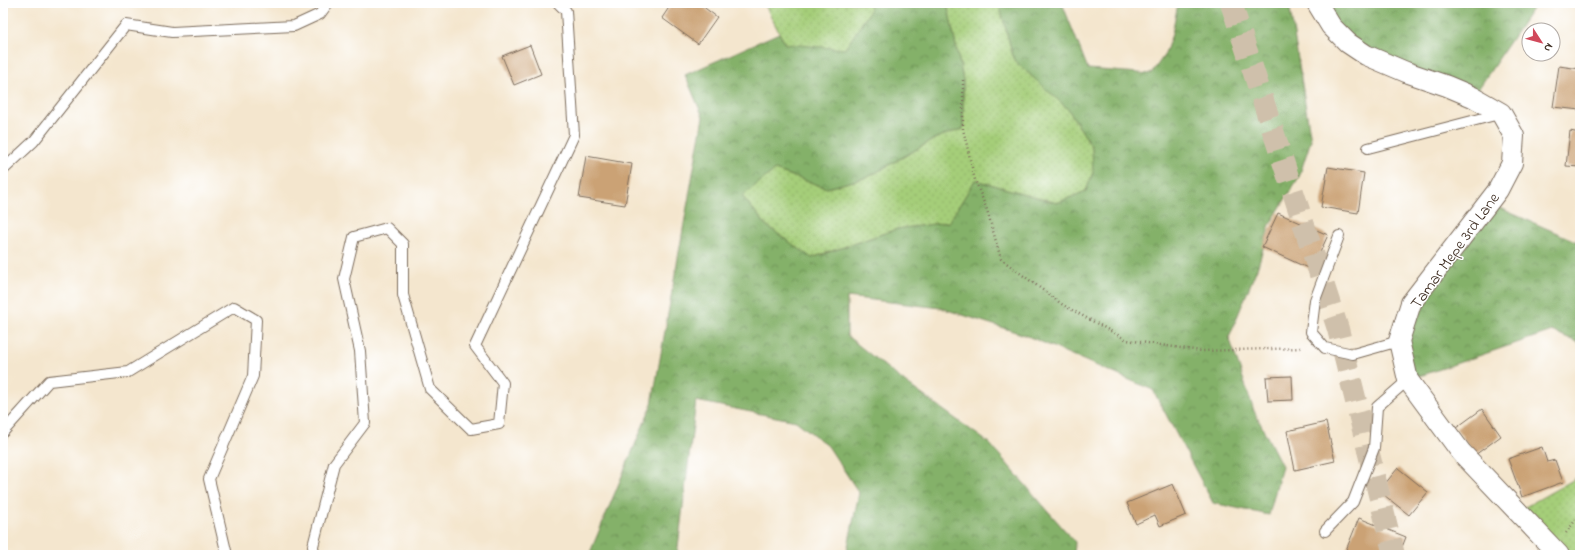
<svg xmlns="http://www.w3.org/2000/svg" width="1583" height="558" font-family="'Indie Flower',sans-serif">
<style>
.grass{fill:url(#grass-dots);stroke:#707c4c}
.forest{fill:url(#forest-crowns);stroke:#606e44}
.building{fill:#cba274}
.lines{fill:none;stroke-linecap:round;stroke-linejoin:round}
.highway-tunnel{stroke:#cfc0ab;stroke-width:22;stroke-dasharray:22 11;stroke-linecap:butt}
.lane-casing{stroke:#7c6c5c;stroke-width:12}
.street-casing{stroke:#7c6c5c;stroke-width:22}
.path{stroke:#7c6c5c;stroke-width:2.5;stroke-dasharray:1 3;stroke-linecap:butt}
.lane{stroke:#fff;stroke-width:10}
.street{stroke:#fff;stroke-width:20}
.labels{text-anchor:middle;stroke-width:3;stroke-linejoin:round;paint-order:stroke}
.street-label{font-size:16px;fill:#3b2a1e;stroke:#fff}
</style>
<defs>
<pattern id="grass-dots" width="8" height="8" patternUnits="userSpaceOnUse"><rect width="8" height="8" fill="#a5ce79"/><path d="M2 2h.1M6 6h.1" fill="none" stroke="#8fb168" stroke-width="1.8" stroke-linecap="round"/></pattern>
<pattern id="forest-crowns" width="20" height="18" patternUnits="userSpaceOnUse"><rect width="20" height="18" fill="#84b169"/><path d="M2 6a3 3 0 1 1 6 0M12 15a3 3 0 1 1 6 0" fill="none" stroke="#6d9056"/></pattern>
</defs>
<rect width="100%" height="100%" fill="#fff"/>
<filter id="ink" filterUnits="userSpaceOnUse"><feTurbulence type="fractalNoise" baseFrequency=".025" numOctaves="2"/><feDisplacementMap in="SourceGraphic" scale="8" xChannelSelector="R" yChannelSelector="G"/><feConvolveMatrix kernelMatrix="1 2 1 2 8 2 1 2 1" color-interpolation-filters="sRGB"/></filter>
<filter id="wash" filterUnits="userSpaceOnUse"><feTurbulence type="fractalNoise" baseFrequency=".012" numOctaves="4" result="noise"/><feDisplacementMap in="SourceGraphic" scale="16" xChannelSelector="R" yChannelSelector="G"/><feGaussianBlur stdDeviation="0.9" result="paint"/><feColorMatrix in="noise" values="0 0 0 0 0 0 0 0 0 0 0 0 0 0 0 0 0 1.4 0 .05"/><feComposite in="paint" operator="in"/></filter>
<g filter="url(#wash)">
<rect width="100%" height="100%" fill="#f4e6ce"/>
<!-- grass -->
<g class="grass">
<polygon points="764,3 869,3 870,11 845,50 785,44"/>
<polygon points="947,3 999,3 1014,60 1068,109 1092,147 1094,172 1086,191 1057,203 975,180 949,222 897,229 811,258 767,226 742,196 775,170 827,188 868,177 938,137 963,129 963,80"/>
<polygon points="1580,476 1580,555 1559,555 1518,511"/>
</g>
<!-- forest -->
<g class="forest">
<polygon points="869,3 947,3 963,80 963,129 938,137 868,177 827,188 775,170 742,196 767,226 812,258 897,229 949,222 975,180 1057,203 1086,191 1093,172 1092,147 1068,109 1014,60 999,3 1062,3 1088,69 1151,74 1165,54 1172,34 1178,3 1289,3 1311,140 1299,177 1270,224 1258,266 1229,337 1254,411 1282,466 1269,515 1213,503 1153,390 1025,335 941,308 847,297 847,336 906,383 989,443 1075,542 1074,555 841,555 847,551 859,493 828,446 796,421 696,401 677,555 589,555 652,404 703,117 685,75 779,33 785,44 845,49 870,11"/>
<polygon points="1317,3 1536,3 1473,97 1366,55"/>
<polygon points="1488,203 1580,243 1580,343 1552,331 1408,380 1399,341 1411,303"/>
</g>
<g id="blocks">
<!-- building -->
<g class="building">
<polygon points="672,3 698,3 717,17 698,44 662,18"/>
<polygon points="530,45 541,74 514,85 502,56"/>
<polygon points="1559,66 1580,69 1580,110 1553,107"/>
<polygon points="1570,131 1580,133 1580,167 1566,166"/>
<polygon points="586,156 632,164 625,205 579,198"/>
<polygon points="1328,167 1364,173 1358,213 1321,207"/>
<polygon points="1278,213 1328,235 1312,270 1262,247"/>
<polygon points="1292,376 1293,400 1268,401 1266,377"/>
<polygon points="1482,409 1501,436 1475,455 1456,428"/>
<polygon points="1326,422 1335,461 1295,470 1287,431"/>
<polygon points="1542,447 1547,462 1555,460 1563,482 1522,497 1508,459"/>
<polygon points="1398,468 1428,492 1409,515 1379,491"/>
<polygon points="1173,484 1186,515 1160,526 1155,515 1136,524 1127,503"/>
<polygon points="1359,518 1406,537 1399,555 1344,555"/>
</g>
</g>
</g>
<g filter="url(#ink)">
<use href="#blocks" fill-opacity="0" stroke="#7c6c5c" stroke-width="1"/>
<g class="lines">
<!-- highway-tunnel -->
<polyline class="highway-tunnel" points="1231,3 1338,329 1394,555"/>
<defs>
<g id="lane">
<polyline points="1368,148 1499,114"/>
<polyline points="3,170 34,141 126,25 172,32 294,26 320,14 328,3"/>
<polyline points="1339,236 1315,300 1311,332 1325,348 1353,354 1399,341"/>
<polyline points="3,432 49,381 128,372 234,307 256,320 253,376 209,479 227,555"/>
<polyline points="1325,531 1353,502 1374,448 1377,407 1408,380"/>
<polyline points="314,555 313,546 334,464 365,423 360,351 344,279 354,237 387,228 403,244 403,295 430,389 471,429 499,424 503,383 475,346 574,135 566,11 558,3"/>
</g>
<polyline id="street" points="1317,3 1331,26 1348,43 1366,55 1406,72 1447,86 1473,97 1501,113 1514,136 1512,163 1498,190 1411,303 1399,341 1408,380 1461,452 1559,555"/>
</defs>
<!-- lane casing -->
<use href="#lane" class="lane-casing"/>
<!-- street casing -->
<use href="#street" class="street-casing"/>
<!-- path -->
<g class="path">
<polyline points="963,80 963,129 975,180 987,210 1001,259 1063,305 1127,340 1201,351 1302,348"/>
<polyline points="1566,533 1580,514"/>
</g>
<!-- lane -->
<use href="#lane" class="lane"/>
<!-- street -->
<use href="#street" class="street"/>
</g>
</g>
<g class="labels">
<!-- street labels -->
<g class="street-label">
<text transform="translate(1454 250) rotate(-54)" y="6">Tamar Mepe 3rd Lane</text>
</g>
</g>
<!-- margin -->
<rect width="1583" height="558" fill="none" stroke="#fff" stroke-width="16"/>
<!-- north arrow -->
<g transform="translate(1541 42) rotate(126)"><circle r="19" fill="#ffffff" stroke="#b1aaa5"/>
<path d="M0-3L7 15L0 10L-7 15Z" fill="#d1495b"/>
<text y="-6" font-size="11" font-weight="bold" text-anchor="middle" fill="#3b2a1e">N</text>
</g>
</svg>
